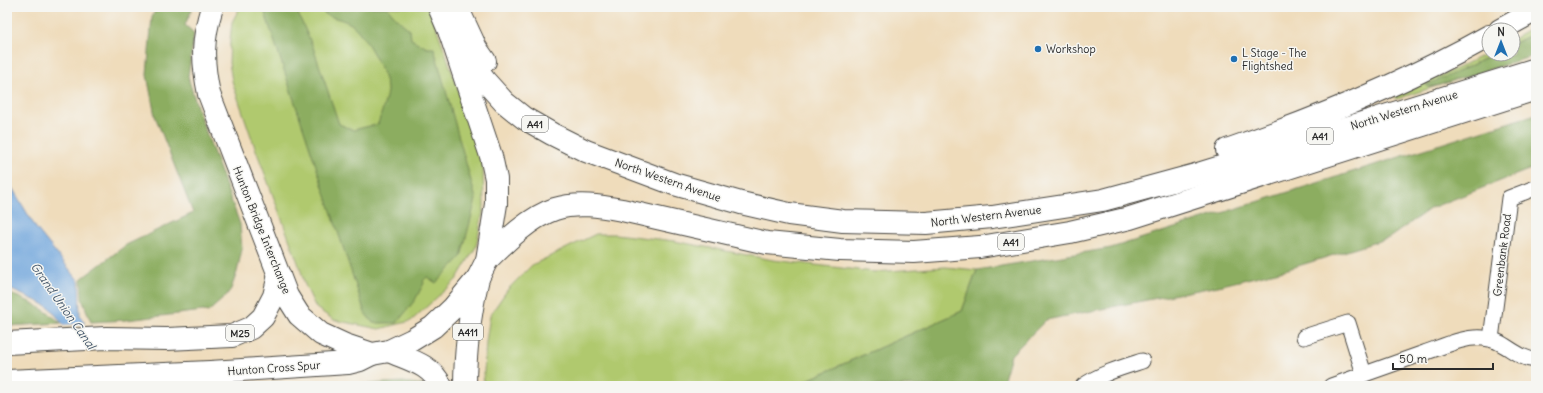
<svg xmlns="http://www.w3.org/2000/svg" width="1543" height="393" font-family="Delius,sans-serif">
<style>
.green{fill:#b0c96e;stroke:#6e7a4c}
.forest{fill:#8cad61;stroke:#5c6c46}
.water{fill:#6ea4dc;stroke:#4c6884}
.pier{fill:#efdcbb}
.lines{fill:none;stroke-linecap:round;stroke-linejoin:round}
.street-casing{stroke:#484641;stroke-width:17}
.primary-casing{stroke:#484641;stroke-width:24}
.highway-casing{stroke:#484641;stroke-width:24}
.street{stroke:#fff;stroke-width:15}
.primary{stroke:#fff;stroke-width:22}
.highway{stroke:#fff;stroke-width:22}
.poi-dot{fill:#1f6fb2;stroke:#f6f6f2;stroke-width:1.5}
.labels{text-anchor:middle;stroke-width:3;stroke-linejoin:round;paint-order:stroke}
.shield{fill:#f6f6f2;stroke:#686867;stroke-width:1}
.shield-label{font-size:10px;font-weight:bold;fill:#2b2b2b}
.poi-label{font-size:11px;fill:#2b2b2b;stroke:#f6f6f2;text-anchor:start}
.street-label{font-size:11px;fill:#2b2b2b;stroke:#f6f6f2}
.water-label{font-size:12px;font-style:italic;fill:#425569;stroke:#f6f6f2}
</style>
<rect width="100%" height="100%" fill="#f6f6f2"/>
<filter id="ink" filterUnits="userSpaceOnUse"><feTurbulence type="fractalNoise" baseFrequency=".025" numOctaves="2"/><feDisplacementMap in="SourceGraphic" scale="8" xChannelSelector="R" yChannelSelector="G"/><feConvolveMatrix kernelMatrix="1 2 1 2 8 2 1 2 1" color-interpolation-filters="sRGB"/></filter>
<filter id="wash" filterUnits="userSpaceOnUse"><feTurbulence type="fractalNoise" baseFrequency=".012" numOctaves="4" result="noise"/><feDisplacementMap in="SourceGraphic" scale="16" xChannelSelector="R" yChannelSelector="G"/><feGaussianBlur stdDeviation="0.9" result="paint"/><feColorMatrix in="noise" values="0 0 0 0 0 0 0 0 0 0 0 0 0 0 0 0 0 1.4 0 .05"/><feComposite in="paint" operator="in"/></filter>
<g filter="url(#wash)">
<rect width="100%" height="100%" fill="#efdcbb"/>
<!-- green -->
<g class="green">
<polygon points="240,7 427,7 431,13 446,54 483,165 484,207 476,247 456,280 411,321 379,329 334,320 316,308 305,285 300,268 253,142 232,81 229,63 230,40 232,22"/>
<polygon points="1536,26 1536,38 1533,34 1513,44 1513,39"/>
<polygon points="1489,52 1489,54 1493,54 1428,87 1440,85 1397,99 1395,98 1395,96 1462,66"/>
<polygon points="596,234 615,234 674,241 773,260 875,272 945,267 977,270 962,311 794,386 483,386 486,342 490,315 508,289 532,265"/>
</g>
<!-- forest -->
<g class="forest">
<polygon points="157,7 193,7 185,25 194,33 188,77 199,113 240,224 242,249 237,272 231,289 225,297 208,312 203,311 127,320 91,322 82,299 81,279 126,245 193,213 155,116 147,75 152,17"/>
<path d="M 263,7 L 295,7 L 313,47 L 339,124 L 353,130 L 378,124 C 380,117 388,95 387,88 C 385,72 364,33 351,24 C 340,17 326,19 318,7 L 387,7 L 396,18 L 410,30 L 411,39 L 427,48 L 434,48 L 476,199 L 461,257 L 436,283 L 427,277 L 423,281 L 424,283 L 415,300 L 397,323 L 373,323 L 365,313 Z"/>
<polygon points="1533,34 1536,38 1536,55 1440,85 1428,87 1426,85 1464,69 1493,54 1513,54 1513,44"/>
<polygon points="1536,114 1536,167 1431,208 1389,238 1288,269 1218,286 1046,320 1011,355 1002,386 794,386 962,311 977,270 1111,248"/>
<path d="M 7,293 C 29,300 43,308 61,323 L 7,326 Z"/>
<polygon points="403,382 424,385 425,386 324,386"/>
</g>
<!-- water -->
<polygon class="water" points="7,179 36,228 79,281 80,316 86,325 113,386 50,308 39,302 7,288"/>
<!-- pier -->
<polygon class="pier" points="88,323 135,385 110,386 61,325"/>
</g>
<g filter="url(#ink)">
<g class="lines">
<defs>
<g id="street">
<polyline points="1304,337 1348,323 1364,374"/>
<polyline points="1491,339 1509,198 1535,188"/>
<path d="M 1083,386 C 1102,373 1120,368 1142,361"/>
<path d="M 1331,386 C 1362,375 1393,364 1424,353 C 1442,347 1464,336 1483,338 C 1504,339 1516,359 1536,360"/>
</g>
<g id="primary">
<path d="M 389,351 C 409,360 431,364 441,386"/>
<path d="M 465,386 C 465,349 470,314 478,278"/>
</g>
<g id="highway">
<path d="M 212,7 C 202,40 202,60 209,94 L 287,296 L 299,315 L 321,334 L 345,345 L 372,354 L 389,351 L 412,340 L 433,327 L 453,308 L 478,278 L 487,260 L 496,204 L 496,179 L 491,156 L 450,33 L 439,7"/>
<polyline points="457,7 476,48 485,61"/>
<polyline points="1500,30 1536,10"/>
<polyline points="450,33 485,81 504,102 524,118 552,134 586,151 674,184 741,203 789,214 843,221 926,223 992,217 1103,200 1195,175 1536,69"/>
<path d="M 1227,150 C 1317,119 1405,83 1489,36"/>
<path d="M 487,260 C 506,241 530,217 555,209 C 577,202 601,206 622,210 L 767,243 L 840,250 L 914,252 L 980,247 L 1070,232 L 1130,218 L 1536,89"/>
<polyline points="7,343 106,338 167,339 232,336 251,328 263,317 274,296 279,275"/>
<polyline points="7,381 210,372 348,363 360,360 372,354"/>
</g>
</defs>
<!-- street casing -->
<use href="#street" class="street-casing"/>
<!-- primary casing -->
<use href="#primary" class="primary-casing"/>
<!-- highway casing -->
<use href="#highway" class="highway-casing"/>
<!-- street -->
<use href="#street" class="street"/>
<!-- primary -->
<use href="#primary" class="primary"/>
<!-- highway -->
<use href="#highway" class="highway"/>
</g>
</g>
<!-- markers -->
<g class="poi-dot">
<circle cx="1038" cy="49" r="4"/>
<circle cx="1234" cy="59" r="4"/>
</g>
<g class="labels">
<!-- shield labels -->
<g class="shield">
<rect x="522" y="116" width="26" height="16" rx="3"/>
<rect x="1307" y="128" width="26" height="16" rx="3"/>
<rect x="998" y="234" width="26" height="16" rx="3"/>
<rect x="453" y="324" width="30" height="16" rx="3"/>
<rect x="226" y="325" width="28" height="16" rx="3"/>
</g>
<g class="shield-label">
<text x="535" y="128">A41</text>
<text x="1320" y="140">A41</text>
<text x="1011" y="246">A41</text>
<text x="468" y="336">A411</text>
<text x="240" y="337">M25</text>
</g>
<!-- poi labels -->
<g class="poi-label">
<text x="1046" y="53">Workshop</text>
<text x="1242" y="57">L Stage - The<tspan x="1242" dy="13">Flightshed</tspan></text>
</g>
<!-- street labels -->
<g class="street-label">
<text transform="translate(1404 110) rotate(-17)" y="4">North Western Avenue</text>
<text transform="translate(668 180) rotate(19)" y="4">North Western Avenue</text>
<text transform="translate(986 216) rotate(-7)" y="4">North Western Avenue</text>
<text transform="translate(262 230) rotate(68)" y="4">Hunton Bridge Interchange</text>
<text transform="translate(1502 255) rotate(-83)" y="4">Greenbank Road</text>
<text transform="translate(274 368) rotate(-4)" y="4">Hunton Cross Spur</text>
</g>
<!-- water labels -->
<g class="water-label">
<text transform="translate(63 306) rotate(55)" y="4">Grand Union Canal</text>
</g>
</g>
<!-- margin -->
<rect width="1543" height="393" fill="none" stroke="#f6f6f2" stroke-width="24"/>
<!-- north arrow -->
<g transform="translate(1501 42)"><circle r="19" fill="#f6f6f2" stroke="#a5a5a2"/>
<path d="M0-3L7 15L0 10L-7 15Z" fill="#1f6fb2"/>
<text y="-6" font-size="11" font-weight="bold" text-anchor="middle" fill="#2b2b2b">N</text>
</g>
<!-- scale -->
<path d="M1393 363v6h100v-6" fill="none" stroke="#2b2b2b" stroke-width="2"/>
<text x="1399" y="363" font-size="12" fill="#2b2b2b" stroke="#f6f6f2" stroke-width="3" paint-order="stroke">50 m</text>
</svg>
